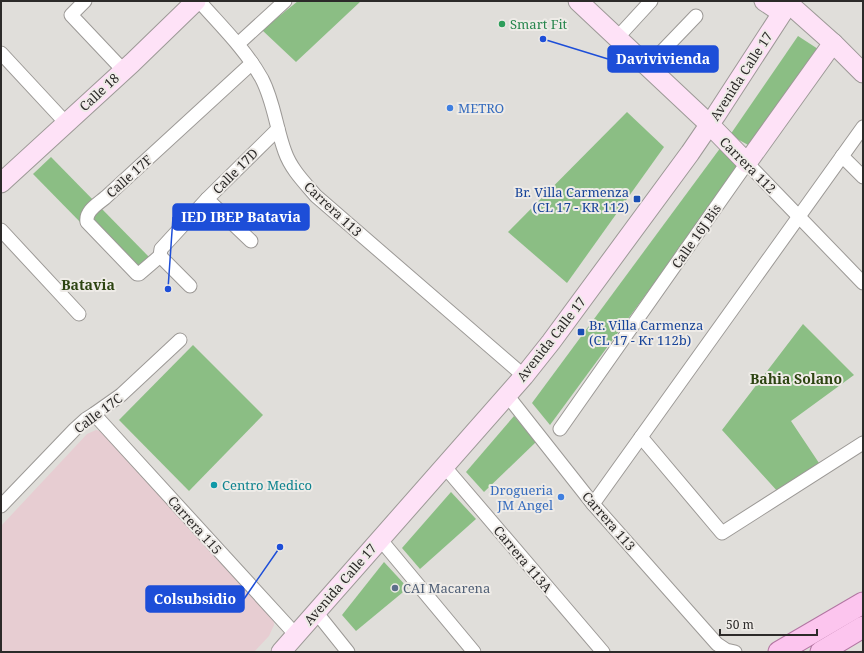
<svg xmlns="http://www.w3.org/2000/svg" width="864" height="653" font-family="'Noto Serif',serif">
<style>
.industrial{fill:#e7cdd2}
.green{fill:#8bbe84}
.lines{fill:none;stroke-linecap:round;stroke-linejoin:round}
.street-casing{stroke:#9c9996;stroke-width:15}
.secondary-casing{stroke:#9c9996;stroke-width:21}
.primary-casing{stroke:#b276a2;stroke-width:23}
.street{stroke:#fff;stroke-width:13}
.secondary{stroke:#fee2f7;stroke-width:19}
.primary{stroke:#fcc5ee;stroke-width:21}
.leisure-dot{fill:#2e9e5b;stroke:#eeebe7;stroke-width:1.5}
.shop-dot{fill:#3f7fe0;stroke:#eeebe7;stroke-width:1.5}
.transit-dot{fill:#1a4fb4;stroke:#eeebe7;stroke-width:1.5}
.culture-dot{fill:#0f9aa8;stroke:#eeebe7;stroke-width:1.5}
.service-dot{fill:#5c6f8a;stroke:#eeebe7;stroke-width:1.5}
.labels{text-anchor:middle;stroke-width:4;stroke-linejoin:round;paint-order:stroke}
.leisure-label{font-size:13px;fill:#27864d;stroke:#eeebe7;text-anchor:start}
.street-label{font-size:13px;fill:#2c2a29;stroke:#eeebe7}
.shop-label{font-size:13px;fill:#366cbe;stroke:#eeebe7;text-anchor:start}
.transit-label{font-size:13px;fill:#164399;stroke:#eeebe7;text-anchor:end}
.culture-label{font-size:13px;fill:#0d838f;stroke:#eeebe7;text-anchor:start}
.service-label{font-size:13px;fill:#4e5e75;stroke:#eeebe7;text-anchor:start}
.neighbourhood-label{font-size:14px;font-weight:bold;fill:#2d4411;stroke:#eeebe7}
.leader{fill:none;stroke:#1d4ed8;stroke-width:1.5}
.callout-dot{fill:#1d4ed8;stroke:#eeebe7;stroke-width:1.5}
.callout{fill:#1d4ed8;stroke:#1d4ed8;stroke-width:1.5}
.callout-label{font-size:14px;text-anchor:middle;font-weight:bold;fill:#fff}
</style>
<rect width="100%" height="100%" fill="#e0deda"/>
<!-- industrial -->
<polygon class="industrial" points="96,430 105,432 273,614 274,625 269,636 254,652 1,652 1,526 87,434"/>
<!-- green -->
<g class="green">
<polygon points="298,1 361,1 296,62 262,30"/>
<polygon points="798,36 818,49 750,146 730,135"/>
<polygon points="627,112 664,147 567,283 508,232"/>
<polygon points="721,147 741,165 550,425 532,403"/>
<polygon points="51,157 150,258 132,275 33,174"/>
<polygon points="803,324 854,375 791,421 821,466 779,493 722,430"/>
<polygon points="193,345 263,415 189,491 119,420"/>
<polygon points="514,416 536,442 484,492 466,472"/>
<polygon points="451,492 476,519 420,569 402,548"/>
<polygon points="384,562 408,588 356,631 342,615"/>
</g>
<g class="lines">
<defs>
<g id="street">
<polyline points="85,1 71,15 123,70"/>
<path d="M 199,1 C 221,26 246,50 262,79 C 274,102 276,128 285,152 C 291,169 304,182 316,196 L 524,376"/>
<polyline points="617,38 651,1"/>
<polyline points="238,44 285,1"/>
<polyline points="1,53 66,123"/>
<polyline points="647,67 696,16"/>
<polyline points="842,156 863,177"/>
<polyline points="207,199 251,241"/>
<polyline points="1,230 79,314"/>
<path d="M 160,256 L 139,274 L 137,274 L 87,222 C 85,211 98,204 106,197 L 252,63"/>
<polyline points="190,286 160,256 161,249 207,199 278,129"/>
<polyline points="507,395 593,504 717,644 726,650 735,652"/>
<polyline points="94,414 296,635"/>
<polyline points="560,429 747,163 863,283"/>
<polyline points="641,437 722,533 863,443"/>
<polyline points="444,466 603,652"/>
<polyline points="593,504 863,127"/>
<polyline points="1,506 75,429 86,419 94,414 121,395 180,340"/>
<polyline points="380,539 474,652"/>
<polyline points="316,612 348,652"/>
</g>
<g id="secondary">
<polyline points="578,1 710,125 747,163 833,43"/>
<polyline points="764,1 782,13"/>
<polyline points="788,3 833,43 863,73"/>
<polyline points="1,183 132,63 196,1"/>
<polyline points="281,652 524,376 551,342 690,153 716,115 790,1"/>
</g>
<g id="primary">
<polyline points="779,652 863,603"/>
<polyline points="821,652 863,627"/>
</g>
</defs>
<!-- street casing -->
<use href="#street" class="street-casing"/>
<!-- secondary casing -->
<use href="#secondary" class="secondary-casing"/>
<!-- primary casing -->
<use href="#primary" class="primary-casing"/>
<!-- street -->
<use href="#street" class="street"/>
<!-- secondary -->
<use href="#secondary" class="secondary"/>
<!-- primary -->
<use href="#primary" class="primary"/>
</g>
<!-- markers -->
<circle class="leisure-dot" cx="502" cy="24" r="4"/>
<g class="shop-dot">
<circle cx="450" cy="108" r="4"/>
<circle cx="561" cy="497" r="4"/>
</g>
<g class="transit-dot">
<rect x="633" y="195" width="8" height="8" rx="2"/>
<rect x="577" y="328" width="8" height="8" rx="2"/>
</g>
<circle class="culture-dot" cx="214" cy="485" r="4"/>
<circle class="service-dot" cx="395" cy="588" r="4"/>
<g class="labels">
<!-- leisure labels -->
<g class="leisure-label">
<text x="510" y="29">Smart Fit</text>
</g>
<!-- street labels -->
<g class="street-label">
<text transform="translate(741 76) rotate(-57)" y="5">Avenida Calle 17</text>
<text transform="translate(99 92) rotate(-43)" y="5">Calle 18</text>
<text transform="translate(748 165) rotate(45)" y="5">Carrera 112</text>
<text transform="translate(235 171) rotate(-45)" y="5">Calle 17D</text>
<text transform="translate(129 176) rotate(-42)" y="5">Calle 17F</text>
<text transform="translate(333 209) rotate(43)" y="5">Carrera 113</text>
<text transform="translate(696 236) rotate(-55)" y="5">Calle 16J Bis</text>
<text transform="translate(551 339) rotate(-52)" y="5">Avenida Calle 17</text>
<text transform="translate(98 413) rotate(-37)" y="5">Calle 17C</text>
<text transform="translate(609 521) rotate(49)" y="5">Carrera 113</text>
<text transform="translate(195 525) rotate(48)" y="5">Carrera 115</text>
<text transform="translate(523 559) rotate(50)" y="5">Carrera 113A</text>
<text transform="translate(340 584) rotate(-49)" y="5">Avenida Calle 17</text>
</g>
<!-- shop labels -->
<g class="shop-label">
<text x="458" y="113">METRO</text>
<text x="553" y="495" text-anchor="end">Drogueria<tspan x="553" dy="15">JM Angel</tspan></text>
</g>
<!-- transit labels -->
<g class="transit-label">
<text x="629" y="197">Br. Villa Carmenza<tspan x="629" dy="15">(CL 17 - KR 112)</tspan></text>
<text x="589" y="330" text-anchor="start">Br. Villa Carmenza<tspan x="589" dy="15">(CL 17 - Kr 112b)</tspan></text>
</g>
<!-- culture labels -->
<g class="culture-label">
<text x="222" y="490">Centro Medico</text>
</g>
<!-- service labels -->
<g class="service-label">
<text x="403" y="593">CAI Macarena</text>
</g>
<!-- neighbourhood labels -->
<g class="neighbourhood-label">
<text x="88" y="290">Batavia</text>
<text x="796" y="384">Bahia Solano</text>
</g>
</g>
<!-- callouts -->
<path class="leader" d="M543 39L608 59M168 289L173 217M280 547L244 599"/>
<g class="callout-dot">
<circle cx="543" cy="39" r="4"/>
<circle cx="168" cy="289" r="4"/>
<circle cx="280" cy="547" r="4"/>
</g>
<g class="callout">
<rect x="608" y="46" width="110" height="26" rx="4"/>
<rect x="173" y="204" width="136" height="26" rx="4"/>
<rect x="146" y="586" width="98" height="26" rx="4"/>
</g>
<g class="callout-label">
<text x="663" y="64">Davivivienda</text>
<text x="241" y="222">IED IBEP Batavia</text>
<text x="195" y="604">Colsubsidio</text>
</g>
<!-- border -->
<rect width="864" height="653" fill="none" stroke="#2c2a29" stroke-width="4"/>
<!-- scale -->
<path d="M720 629v6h97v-6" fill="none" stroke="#2c2a29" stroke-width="2"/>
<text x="726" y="629" font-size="12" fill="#2c2a29" stroke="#eeebe7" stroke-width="3" paint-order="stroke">50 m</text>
</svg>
